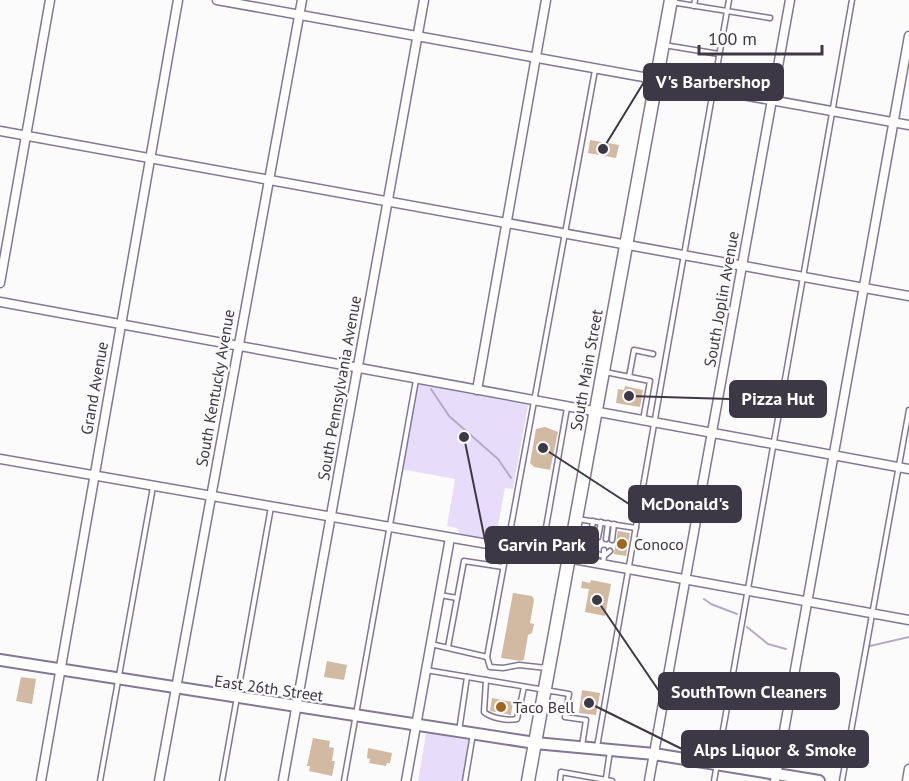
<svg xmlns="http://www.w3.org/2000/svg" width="909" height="781" font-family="'PT Sans',sans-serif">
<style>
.green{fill:#e8dcfb}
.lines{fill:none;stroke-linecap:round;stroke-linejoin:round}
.stream{stroke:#b5aac7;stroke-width:2}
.building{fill:#d2b9a2}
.service-casing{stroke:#827794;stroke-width:7}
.minor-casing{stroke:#827794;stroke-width:11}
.tertiary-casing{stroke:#827794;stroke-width:14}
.secondary-casing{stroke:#827794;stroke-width:14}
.primary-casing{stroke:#827794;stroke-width:15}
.service{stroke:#fff;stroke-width:4}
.minor{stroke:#fff;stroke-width:8}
.tertiary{stroke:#fff;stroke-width:10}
.secondary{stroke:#fff;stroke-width:10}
.primary{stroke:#fff;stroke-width:12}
.poi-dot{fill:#9e6523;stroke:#fbfbfb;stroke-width:2}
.labels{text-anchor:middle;stroke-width:4.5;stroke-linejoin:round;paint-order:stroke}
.street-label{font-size:16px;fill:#3d3845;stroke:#fbfbfb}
.poi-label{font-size:16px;fill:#3d3845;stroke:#fbfbfb;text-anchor:start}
.leader{fill:none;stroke:#3d3845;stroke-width:2}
.callout-dot{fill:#3d3845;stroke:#fbfbfb;stroke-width:2}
.callout{fill:#3d3845;stroke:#3d3845;stroke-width:2}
.callout-label{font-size:18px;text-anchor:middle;font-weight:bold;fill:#fff}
</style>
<rect width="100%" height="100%" fill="#fbfbfb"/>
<!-- green -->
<g class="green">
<polygon points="417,384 528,405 513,489 505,488 495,541 461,535 457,528 447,526 455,479 400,469"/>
<polygon points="426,733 471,741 464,781 418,781"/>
</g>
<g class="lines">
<!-- stream -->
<g class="stream">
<polyline points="431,389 449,416 498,459 511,478"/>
<polyline points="704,599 711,604 737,614"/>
<polyline points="747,627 768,644 786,649"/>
<polyline points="870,646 909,637"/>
</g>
</g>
<!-- building -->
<g class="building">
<polygon points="590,140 619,145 616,158 588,153"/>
<polygon points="625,386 643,390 640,407 616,403 618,389 624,390"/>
<polygon points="545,427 558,432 550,470 534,467 530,463 536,429"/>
<polygon points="618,531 630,533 626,556 614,554"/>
<polygon points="591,580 611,584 605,616 585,612 589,589 581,588 582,581 590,583"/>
<polygon points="513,593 532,596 534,600 530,623 534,624 532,633 528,635 524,659 521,661 501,658"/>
<polygon points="327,661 347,665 344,680 324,677"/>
<polygon points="21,677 36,679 32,704 16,701"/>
<polygon points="582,690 600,693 596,715 579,713"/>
<polygon points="492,698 513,702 511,715 490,711"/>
<polygon points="313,738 330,741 329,747 334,748 332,761 335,761 332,776 309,771 310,766 307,766"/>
<polygon points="368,748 392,753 390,763 387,763 386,766 369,763 370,759 367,758"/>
</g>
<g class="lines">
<defs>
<g id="service">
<polyline points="671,2 770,18"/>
<polyline points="694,6 695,0"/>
<polyline points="664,45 719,54"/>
<polyline points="605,372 650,381 643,420"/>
<polyline points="629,377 634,350 653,354"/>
<polyline points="567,408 545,533 569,538"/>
<polyline points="577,519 636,528"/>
<polyline points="591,536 593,521"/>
<polyline points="598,537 601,522"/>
<polyline points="606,539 608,523"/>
<polyline points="612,540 614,524"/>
<polyline points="589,548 590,552 604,556 603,564"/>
<polyline points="604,550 604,556 610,551"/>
<polyline points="440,595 457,598"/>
<polyline points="431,644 487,657 595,70"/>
<polyline points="448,647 464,561 503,567"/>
<polyline points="487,657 490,667 503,668 519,665 547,668"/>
<polyline points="426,670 569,694 565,717 586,720 582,746"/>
<path d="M 486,680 L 484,712 C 491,718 507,721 517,719 L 524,687"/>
<polyline points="459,731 467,677"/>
<polyline points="597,747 729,0"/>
<polyline points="606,778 610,751"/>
<polyline points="100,781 153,487"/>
<polyline points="222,781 271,507"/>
<polyline points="344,781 416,380"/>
<polyline points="465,781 473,734"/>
<polyline points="560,781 561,772 612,781"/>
<polyline points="714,781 852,0"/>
<polyline points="842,781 909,410"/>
</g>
<g id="minor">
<polyline points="217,0 909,125"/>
<polyline points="0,131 909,296"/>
<polyline points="0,283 50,0"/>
<polyline points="0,302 909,469"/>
<polyline points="477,390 546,0"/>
<polyline points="0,459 568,558 909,620"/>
<polyline points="41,781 178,0"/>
<polyline points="159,781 302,0"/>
<polyline points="283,781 424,0"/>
<polyline points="406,781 450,538"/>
<polyline points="649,781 790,0"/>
<polyline points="775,781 909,36"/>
<polyline points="907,781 909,769"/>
</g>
<polyline id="tertiary" points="0,660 535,743"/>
<polyline id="secondary" points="535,743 654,754 819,781"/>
<polyline id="primary" points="528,781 671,0"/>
</defs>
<!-- service casing -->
<use href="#service" class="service-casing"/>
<!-- minor casing -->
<use href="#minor" class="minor-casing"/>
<!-- tertiary casing -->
<use href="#tertiary" class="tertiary-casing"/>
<!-- secondary casing -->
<use href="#secondary" class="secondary-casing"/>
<!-- primary casing -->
<use href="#primary" class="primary-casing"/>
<!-- service -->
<use href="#service" class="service"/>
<!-- minor -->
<use href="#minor" class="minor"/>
<!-- tertiary -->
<use href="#tertiary" class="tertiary"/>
<!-- secondary -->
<use href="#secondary" class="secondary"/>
<!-- primary -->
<use href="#primary" class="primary"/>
</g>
<!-- markers -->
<g class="poi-dot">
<circle cx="622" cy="544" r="6"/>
<circle cx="501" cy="707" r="6"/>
</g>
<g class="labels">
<!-- street labels -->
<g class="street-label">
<text transform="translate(721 299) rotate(-80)" y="6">South Joplin Avenue</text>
<text transform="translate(586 370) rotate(-80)" y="6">South Main Street</text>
<text transform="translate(94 388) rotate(-80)" y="6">Grand Avenue</text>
<text transform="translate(215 388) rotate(-80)" y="6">South Kentucky Avenue</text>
<text transform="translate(339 388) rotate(-80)" y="6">South Pennsylvania Avenue</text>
<text transform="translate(269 688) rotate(8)" y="6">East 26th Street</text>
</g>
<!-- poi labels -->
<g class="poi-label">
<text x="634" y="550">Conoco</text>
<text x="513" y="713">Taco Bell</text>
</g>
</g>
<!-- callouts -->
<path class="leader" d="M603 149L644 82M629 396L730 399M543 448L629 504M464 437L486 545M597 600L659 691M589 703L682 749"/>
<g class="callout-dot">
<circle cx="603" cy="149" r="6"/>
<circle cx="629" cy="396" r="6"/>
<circle cx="543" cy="448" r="6"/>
<circle cx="464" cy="437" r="6"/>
<circle cx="597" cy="600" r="6"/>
<circle cx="589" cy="703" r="6"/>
</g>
<g class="callout">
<rect x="644" y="64" width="139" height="36" rx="6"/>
<rect x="730" y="381" width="96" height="36" rx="6"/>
<rect x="629" y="486" width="112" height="36" rx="6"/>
<rect x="486" y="527" width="112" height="36" rx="6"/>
<rect x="659" y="673" width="180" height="36" rx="6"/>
<rect x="682" y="731" width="186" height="36" rx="6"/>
</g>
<g class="callout-label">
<text x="713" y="88">V's Barbershop</text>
<text x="778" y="405">Pizza Hut</text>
<text x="685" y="510">McDonald's</text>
<text x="542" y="551">Garvin Park</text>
<text x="749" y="698">SouthTown Cleaners</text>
<text x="775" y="756">Alps Liquor &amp; Smoke</text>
</g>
<!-- scale -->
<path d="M699 45v9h123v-9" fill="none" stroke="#3d3845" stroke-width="3"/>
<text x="708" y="45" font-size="18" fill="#3d3845" stroke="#fbfbfb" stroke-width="4.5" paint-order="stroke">100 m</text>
</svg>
